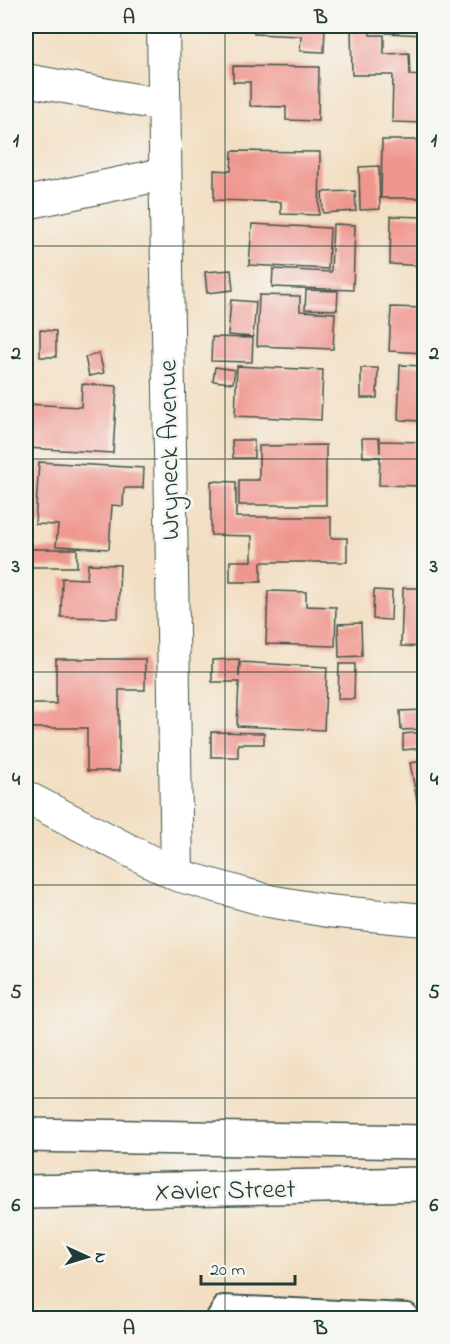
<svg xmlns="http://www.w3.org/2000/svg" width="450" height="1344" font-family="'Indie Flower',sans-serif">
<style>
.building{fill:#ef978f}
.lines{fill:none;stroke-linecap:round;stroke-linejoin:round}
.service-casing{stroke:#3f5549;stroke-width:20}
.minor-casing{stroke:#3f5549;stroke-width:34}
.secondary-casing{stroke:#3f5549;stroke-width:36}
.service{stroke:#fff;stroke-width:16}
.minor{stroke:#fff;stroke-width:32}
.secondary{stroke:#fff;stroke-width:33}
.grid{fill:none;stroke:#1f3d34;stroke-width:1.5;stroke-opacity:0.55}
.labels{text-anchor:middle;stroke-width:6;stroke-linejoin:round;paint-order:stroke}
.street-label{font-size:27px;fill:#1f3d34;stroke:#f6f6f2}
.neatline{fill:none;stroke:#1f3d34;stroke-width:2}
.grid-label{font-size:20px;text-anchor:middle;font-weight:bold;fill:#1f3d34}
</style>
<rect width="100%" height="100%" fill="#f6f6f2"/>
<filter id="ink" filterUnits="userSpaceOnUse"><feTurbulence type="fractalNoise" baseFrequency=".0167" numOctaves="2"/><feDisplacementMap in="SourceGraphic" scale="12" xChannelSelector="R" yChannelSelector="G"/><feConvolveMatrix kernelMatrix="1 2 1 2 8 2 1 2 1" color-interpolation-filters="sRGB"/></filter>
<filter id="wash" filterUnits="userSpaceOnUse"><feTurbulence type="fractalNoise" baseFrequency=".008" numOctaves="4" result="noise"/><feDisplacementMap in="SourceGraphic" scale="24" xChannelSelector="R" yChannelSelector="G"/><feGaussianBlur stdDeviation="1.35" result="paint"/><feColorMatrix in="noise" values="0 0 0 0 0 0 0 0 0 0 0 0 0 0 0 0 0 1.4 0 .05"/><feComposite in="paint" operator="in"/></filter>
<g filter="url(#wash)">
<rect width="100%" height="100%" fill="#f2dfc3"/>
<g id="blocks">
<!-- building -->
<g class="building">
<polygon points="254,26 325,26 324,52 300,51 301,36 254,34"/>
<polygon points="351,26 369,26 370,35 384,35 384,54 409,53 410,75 424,76 424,123 392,122 393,75 352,75"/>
<polygon points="387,26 424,26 424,35 386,33"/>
<polygon points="233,66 319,67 318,121 286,120 286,107 250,106 250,82 233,82"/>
<polygon points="382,140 424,140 424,198 381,198"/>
<polygon points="232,151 320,152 319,215 281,214 281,202 214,200 214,170 231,171"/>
<polygon points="379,166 380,209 360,210 359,167"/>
<polygon points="355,191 356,211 323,213 322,192"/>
<polygon points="391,216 424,217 424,266 390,264"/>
<polygon points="252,224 330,228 328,269 249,265"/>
<polygon points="333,224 355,225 353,290 272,287 273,269 331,272"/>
<polygon points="231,270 233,290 207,293 205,272"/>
<polygon points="306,290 338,291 337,310 305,309"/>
<polygon points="259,295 300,296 300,311 335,313 333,349 257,346"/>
<polygon points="231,300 256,302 253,337 228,335"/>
<polygon points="391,307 424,308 424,353 389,351"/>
<polygon points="40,330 56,331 56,357 40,357"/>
<polygon points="212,337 253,338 252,362 211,361"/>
<polygon points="99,353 104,373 89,376 85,357"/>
<polygon points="400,365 424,366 424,421 398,420"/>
<polygon points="237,366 323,370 321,420 235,416"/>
<polygon points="215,367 235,370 233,383 213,381"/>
<polygon points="361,368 378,368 377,398 361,398"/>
<polygon points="82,384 117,386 113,453 26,448 26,404 81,407"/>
<polygon points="362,438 379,438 380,453 380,441 424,442 424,486 379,485 380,457 363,457"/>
<polygon points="232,440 254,440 254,458 233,458"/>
<polygon points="326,445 326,505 239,505 239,480 259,480 259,446"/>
<polygon points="39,462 144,468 143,488 124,488 123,506 112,505 109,549 56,546 58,525 35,524"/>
<polygon points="211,481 236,482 236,517 331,517 331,538 347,538 347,562 261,562 261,582 230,582 230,561 252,561 252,536 211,535"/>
<rect x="26" y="549" width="51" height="18"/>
<polygon points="88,564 120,565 118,618 61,617 62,578 87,579"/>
<polygon points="403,588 424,588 424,647 401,646"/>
<polygon points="374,590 392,591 391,620 373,619"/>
<polygon points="268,591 306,592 306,606 336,607 335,646 266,644"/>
<polygon points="361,623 362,656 339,657 338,624"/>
<polygon points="56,659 145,659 145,690 119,690 119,771 87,771 87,728 30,728 30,704 56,704"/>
<polygon points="239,659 239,677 240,662 327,667 324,730 237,726 239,682 212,682 212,660"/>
<polygon points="339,664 355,664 354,699 338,699"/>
<polygon points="424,710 424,729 401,730 400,711"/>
<polygon points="211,732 264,733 264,744 238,744 238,757 211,757"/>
<polygon points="424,732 424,748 403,750 403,734"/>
<polygon points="424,761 424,833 423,833 410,763"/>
</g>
</g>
</g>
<g filter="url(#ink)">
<use href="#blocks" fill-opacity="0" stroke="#3f5549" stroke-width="1.5"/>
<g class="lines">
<defs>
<polyline id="service" points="214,1318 223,1304 408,1312"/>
<g id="minor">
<polyline points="163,26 177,875"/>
<polyline points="26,80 164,105"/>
<polyline points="26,203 164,174"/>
<polyline points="26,797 177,875 269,901 328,911 424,920"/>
</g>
<g id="secondary">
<polyline points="26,1135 424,1142"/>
<polyline points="26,1192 424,1184"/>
</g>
</defs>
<!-- service casing -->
<use href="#service" class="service-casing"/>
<!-- minor casing -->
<use href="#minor" class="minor-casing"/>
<!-- secondary casing -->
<use href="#secondary" class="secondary-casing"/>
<!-- service -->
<use href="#service" class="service"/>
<!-- minor -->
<use href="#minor" class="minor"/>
<!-- secondary -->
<use href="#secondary" class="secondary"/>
</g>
</g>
<!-- grid -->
<path class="grid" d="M 225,26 L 225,1318M 26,246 L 424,246M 26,459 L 424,459M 26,672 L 424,672M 26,885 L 424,885M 26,1098 L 424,1098"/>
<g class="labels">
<!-- street labels -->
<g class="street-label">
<text transform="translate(168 450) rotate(-91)" y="9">Wryneck Avenue</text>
<text transform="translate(225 1189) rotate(-1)" y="9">Xavier Street</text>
</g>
</g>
<!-- margin -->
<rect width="450" height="1344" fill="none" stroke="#f6f6f2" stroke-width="66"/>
<!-- north arrow -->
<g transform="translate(87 1257) rotate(94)" stroke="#f6f6f2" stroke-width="4.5" paint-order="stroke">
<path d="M0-4.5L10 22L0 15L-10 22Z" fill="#1f3d34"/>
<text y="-9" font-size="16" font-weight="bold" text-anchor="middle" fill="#1f3d34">N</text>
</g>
<!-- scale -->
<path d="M201 1275v9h94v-9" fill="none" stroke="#1f3d34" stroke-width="3"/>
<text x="210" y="1275" font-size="18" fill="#1f3d34" stroke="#f6f6f2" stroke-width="4.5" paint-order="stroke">20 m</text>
<rect x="33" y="33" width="384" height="1278" class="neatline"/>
<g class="grid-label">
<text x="129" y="23">A</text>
<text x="321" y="23">B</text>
<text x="16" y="146">1</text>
<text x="434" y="146">1</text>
<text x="16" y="359">2</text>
<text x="434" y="359">2</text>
<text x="16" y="572">3</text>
<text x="434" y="572">3</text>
<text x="16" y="785">4</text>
<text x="434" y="785">4</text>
<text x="16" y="998">5</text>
<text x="434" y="998">5</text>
<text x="16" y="1211">6</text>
<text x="434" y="1211">6</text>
<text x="129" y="1334">A</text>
<text x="321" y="1334">B</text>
</g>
</svg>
